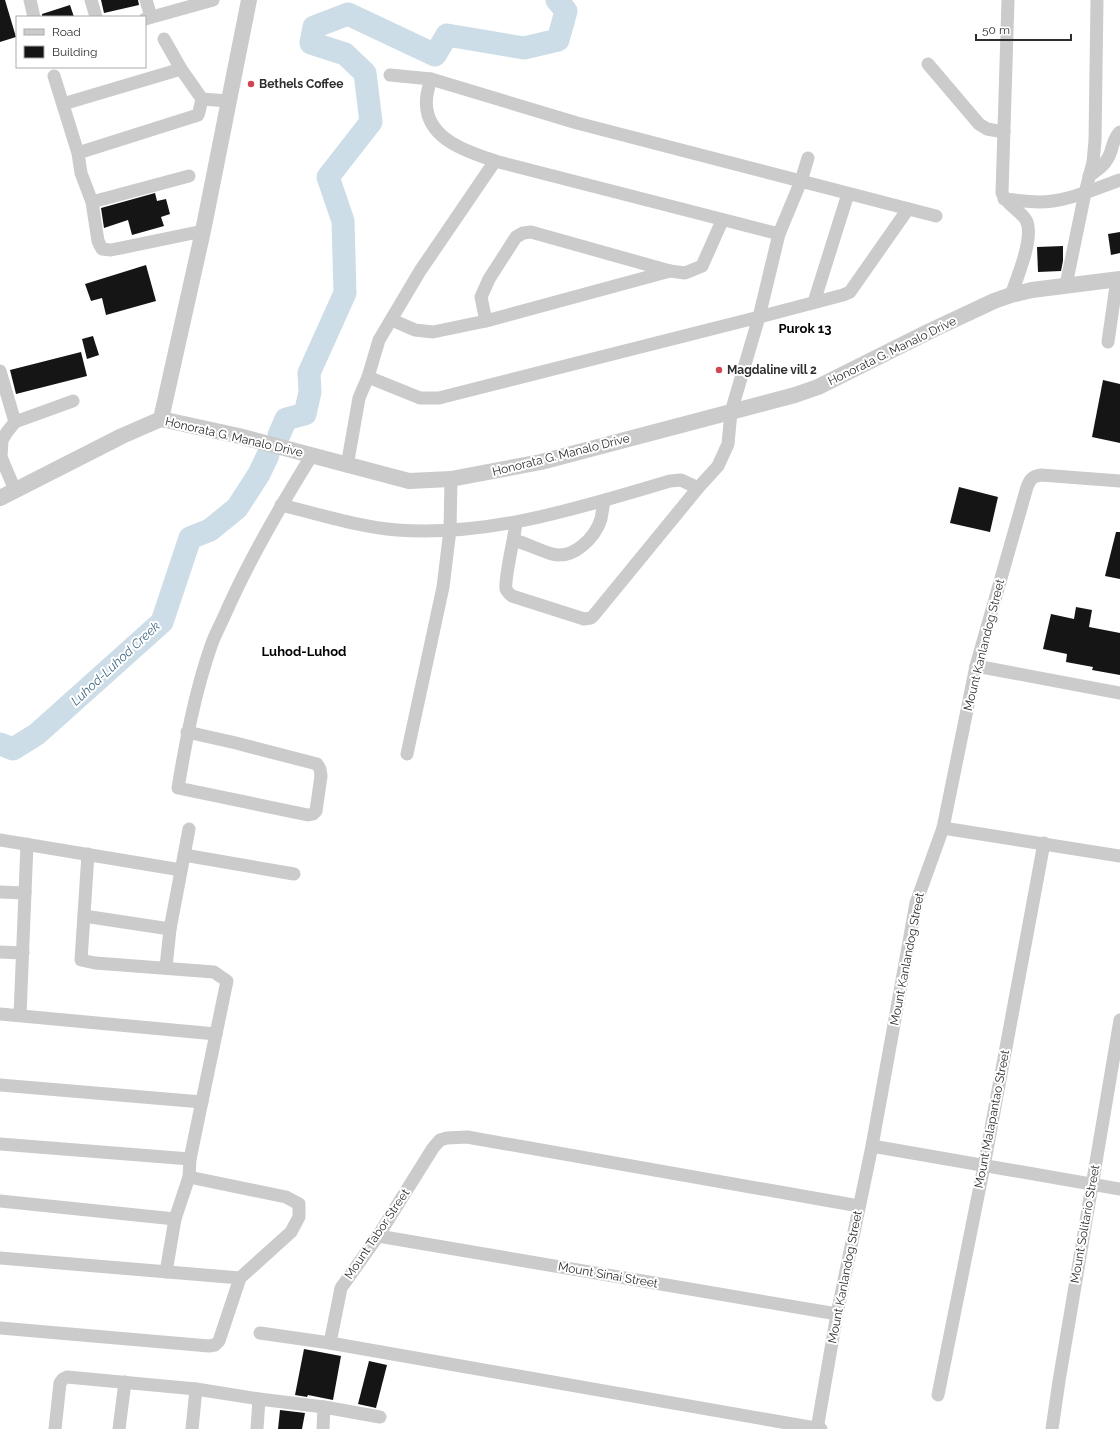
<svg xmlns="http://www.w3.org/2000/svg" width="1120" height="1429" font-family="Raleway,sans-serif">
<style>
.lines{fill:none;stroke-linecap:round;stroke-linejoin:round}
.river{stroke:#ccdde7;stroke-width:23}
.building{fill:#151515}
.minor{stroke:#cbcbcb;stroke-width:13}
.tertiary{stroke:#cbcbcb;stroke-width:16}
.poi-dot{fill:#ce4752;stroke:#fff;stroke-width:1.5}
.labels{text-anchor:middle;stroke-width:4;stroke-linejoin:round;paint-order:stroke}
.poi-label{font-size:12px;font-weight:bold;fill:#2e2e2e;stroke:#fff;text-anchor:start}
.street-label{font-size:12px;fill:#2e2e2e;stroke:#fff}
.neighbourhood-label{font-size:13px;font-weight:bold;fill:#000;stroke:#fff}
.water-label{font-size:13px;font-style:italic;fill:#476e86;stroke:#fff}
</style>
<rect width="100%" height="100%" fill="#fff"/>
<g class="lines">
<!-- river -->
<g class="river">
<polyline points="279,435 286,419 305,414 310,392 309,373 345,293 343,221 328,177 371,122 365,73 345,54 311,43 314,27 348,14 435,55 447,35 524,48 558,40 566,11 557,0"/>
<polyline points="0,744 13,749 37,734 162,622 190,538 210,530 237,508 259,474 268,455"/>
</g>
</g>
<!-- building -->
<g class="building">
<polygon points="0,0 5,0 16,37 0,42"/>
<polygon points="101,0 138,0 139,5 104,13"/>
<polygon points="70,5 74,17 42,17 42,14"/>
<polygon points="155,193 157,201 166,199 170,214 161,217 164,226 132,235 128,220 104,228 101,208"/>
<polygon points="1120,232 1120,253 1111,255 1108,234"/>
<polygon points="1063,246 1063,261 1061,271 1038,272 1037,247"/>
<polygon points="146,265 156,301 106,315 102,298 91,301 85,284"/>
<polygon points="93,336 99,355 87,359 82,339"/>
<polygon points="81,352 87,376 16,394 10,370"/>
<polygon points="1103,380 1120,384 1120,443 1092,437"/>
<polygon points="959,487 998,497 990,532 950,523"/>
<polygon points="1116,532 1120,532 1120,579 1105,576"/>
<polygon points="1076,607 1092,610 1089,627 1120,633 1120,675 1092,670 1093,667 1066,662 1067,654 1043,649 1051,614 1074,619"/>
<polygon points="304,1349 341,1356 333,1400 308,1395 307,1397 295,1395"/>
<polygon points="369,1361 387,1365 376,1408 358,1404"/>
<polygon points="280,1410 305,1413 302,1429 278,1429"/>
</g>
<g class="lines">
<!-- minor -->
<g class="minor">
<polyline points="30,0 34,17"/>
<polyline points="91,0 96,17"/>
<polyline points="146,0 151,17"/>
<path d="M 1008,0 L 1002,193 C 1007,206 1020,210 1026,220 C 1035,236 1017,278 1011,295"/>
<polyline points="145,19 213,0"/>
<polyline points="164,39 181,69"/>
<polyline points="928,64 979,124 987,129 1004,132"/>
<polyline points="390,75 431,79 577,123 936,216"/>
<polyline points="54,76 78,153 81,173 92,202 98,241 102,249 111,250 203,231"/>
<path d="M 431,79 C 428,89 425,99 427,110 C 432,141 469,152 495,161 L 779,234"/>
<polyline points="63,104 181,69 202,99"/>
<polyline points="78,153 198,115 199,112 202,99 228,101"/>
<path d="M 1089,176 C 1096,171 1104,166 1108,158 C 1113,150 1112,139 1120,132"/>
<path d="M 1004,199 C 1016,200 1027,202 1039,202 C 1067,202 1094,189 1120,180"/>
<polyline points="92,202 189,176"/>
<polyline points="1066,285 1085,193 1093,162 1095,141 1097,0"/>
<polyline points="814,302 848,194"/>
<polyline points="392,320 415,330 433,332 486,321 670,271 685,273 702,266 722,221"/>
<polyline points="486,321 481,297 489,279 516,237 523,233 531,232 670,271"/>
<polyline points="1108,342 1117,279"/>
<polyline points="0,371 15,422"/>
<polyline points="368,377 420,398 439,398 759,317 843,295 850,292 852,289 908,209"/>
<polyline points="347,466 359,398 368,377 379,340 420,271 495,161"/>
<polyline points="15,490 1,457 2,440 7,432 15,422 73,401"/>
<path d="M 281,505 C 319,514 358,527 397,530 C 490,537 582,507 670,481 L 681,480 L 698,488"/>
<path d="M 516,523 C 515,535 504,579 506,589 C 507,592 510,594 512,596 L 584,619 L 591,618 L 594,615 L 698,488 L 718,466 L 728,444 L 731,412 L 759,317 L 779,234 L 801,181 L 808,158"/>
<path d="M 514,540 C 527,544 539,550 552,554 C 573,560 595,538 601,519 C 602,513 603,507 604,501"/>
<polyline points="976,666 1120,693"/>
<path d="M 187,732 L 236,743 L 317,764 L 320,769 L 321,776 L 316,811 L 313,814 L 308,815 L 178,788 C 186,740 195,692 211,646 C 215,634 222,622 227,610 C 251,556 281,505 312,455"/>
<polyline points="407,754 443,587 450,530 451,479"/>
<polyline points="943,828 1120,856"/>
<polyline points="0,840 181,870"/>
<polyline points="88,854 81,960 95,963 214,972 227,981 190,1159 189,1177 175,1219 166,1272"/>
<polyline points="184,855 294,874"/>
<polyline points="0,892 25,893"/>
<polyline points="84,916 170,929 166,967"/>
<polyline points="170,929 189,829"/>
<polyline points="0,952 23,953"/>
<polyline points="0,1014 216,1034"/>
<polyline points="20,1015 27,844"/>
<polyline points="0,1085 202,1102"/>
<polyline points="0,1144 190,1159"/>
<polyline points="872,1146 1120,1189"/>
<polyline points="0,1201 175,1219"/>
<polyline points="378,1236 837,1314"/>
<polyline points="0,1258 240,1278"/>
<polyline points="0,1328 209,1346 215,1345 219,1341 240,1278 291,1232 299,1217 299,1204 286,1197 189,1177"/>
<polyline points="260,1333 330,1343 821,1429"/>
<polyline points="330,1343 341,1288 378,1236 433,1148 440,1140 447,1138 467,1137 859,1206"/>
<polyline points="938,1395 984,1166 1044,843"/>
<polyline points="324,1407 380,1417"/>
<polyline points="55,1429 60,1383 63,1379 67,1377 196,1389 259,1399 324,1407 323,1429"/>
<polyline points="119,1429 125,1382"/>
<polyline points="192,1429 196,1389"/>
<polyline points="257,1429 259,1399"/>
<path d="M 817,1429 L 837,1314 L 872,1146 L 916,903 L 943,828 L 976,666 L 1027,487 C 1030,479 1033,476 1041,475 L 1120,481"/>
<polyline points="1052,1429 1059,1381 1120,1020"/>
</g>
<!-- tertiary -->
<g class="tertiary">
<polyline points="161,419 203,231 249,0"/>
<polyline points="0,498 122,436 161,419 239,436 409,481 451,479 541,462 795,395 818,387 930,331 994,301 1011,295 1032,290 1120,279"/>
</g>
</g>
<!-- markers -->
<g class="poi-dot">
<circle cx="251" cy="84" r="4"/>
<circle cx="719" cy="370" r="4"/>
</g>
<g class="labels">
<!-- poi labels -->
<g class="poi-label">
<text x="259" y="88">Bethels Coffee</text>
<text x="727" y="374">Magdaline vill 2</text>
</g>
<!-- street labels -->
<g class="street-label">
<text transform="translate(892 351) rotate(-26)" y="4">Honorata G. Manalo Drive</text>
<text transform="translate(234 437) rotate(13)" y="4">Honorata G. Manalo Drive</text>
<text transform="translate(561 455) rotate(-14)" y="4">Honorata G. Manalo Drive</text>
<text transform="translate(984 645) rotate(-76)" y="4">Mount Kanlandog Street</text>
<text transform="translate(907 959) rotate(-79)" y="4">Mount Kanlandog Street</text>
<text transform="translate(992 1119) rotate(-79)" y="4">Mount Malapantao Street</text>
<text transform="translate(1085 1224) rotate(-80)" y="4">Mount Solitario Street</text>
<text transform="translate(377 1234) rotate(-56)" y="4">Mount Tabor Street</text>
<text transform="translate(608 1275) rotate(10)" y="4">Mount Sinai Street</text>
<text transform="translate(845 1277) rotate(-79)" y="4">Mount Kanlandog Street</text>
</g>
<!-- neighbourhood labels -->
<g class="neighbourhood-label">
<text x="805" y="333">Purok 13</text>
<text x="304" y="656">Luhod-Luhod</text>
</g>
<!-- water labels -->
<g class="water-label">
<text transform="translate(115 663) rotate(-43)" y="5">Luhod-Luhod Creek</text>
</g>
</g>
<!-- legend -->
<rect x="16" y="16" width="130" height="52" fill="#ffffff" stroke="#ababab"/>
<rect x="24" y="29" width="20" height="6" fill="#cbcbcb" stroke="#ababab"/>
<text x="52" y="36" font-size="12" fill="#2e2e2e">Road</text>
<rect x="24" y="46" width="20" height="12" fill="#151515" stroke="#ababab"/>
<text x="52" y="56" font-size="12" fill="#2e2e2e">Building</text>
<!-- scale -->
<path d="M976 34v6h95v-6" fill="none" stroke="#2e2e2e" stroke-width="2"/>
<text x="982" y="34" font-size="12" fill="#2e2e2e" stroke="#ffffff" stroke-width="3" paint-order="stroke">50 m</text>
</svg>
